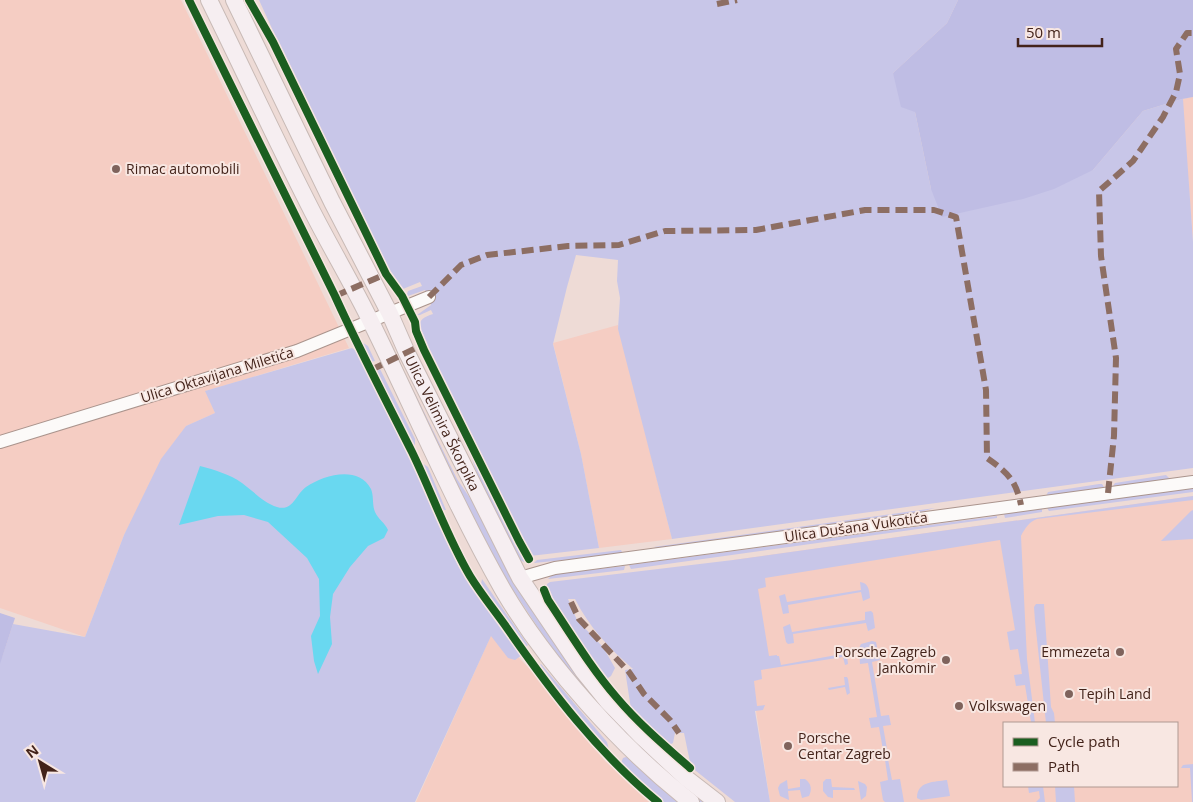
<svg xmlns="http://www.w3.org/2000/svg" width="1193" height="802" font-family="'Open Sans',sans-serif">
<style>
.built{fill:#f5cdc3;fill-rule:evenodd}
.green{fill:#c8c6e8}
.forest{fill:#bfbde4}
.water{fill:#69d8f0}
.lines{fill:none;stroke-linecap:round;stroke-linejoin:round}
.minor-casing{stroke:#aa948d;stroke-width:14}
.major-casing{stroke:#c8bab6;stroke-width:18}
.minor{stroke:#fcfaf9;stroke-width:12}
.major{stroke:#f6eef1;stroke-width:16}
.quiet{stroke:#8d6e63;stroke-width:6;stroke-dasharray:12 6;stroke-linecap:butt}
.cycleway-casing{stroke:#f8e7e2;stroke-width:11}
.cycleway{stroke:#1b5e20;stroke-width:8}
.poi-dot{fill:#7f635c;stroke:#f8e7e2;stroke-width:2}
.labels{text-anchor:middle;stroke-width:4;stroke-linejoin:round;paint-order:stroke}
.poi-label{font-size:14px;fill:#43231a;stroke:#f8e7e2;text-anchor:start}
.street-label{font-size:14px;fill:#43231a;stroke:#f8e7e2}
</style>
<rect width="100%" height="100%" fill="#eedbd6"/>
<!-- built -->
<g class="built">
<polygon points="0,0 181,0 349,348 206,391 215,413 186,426 124,535 85,637 0,608"/>
<polygon points="1193,97 1193,242 1182,99"/>
<polygon points="618,325 672,539 599,548 581,454 553,343"/>
<path d="M 1193,496 L 1193,802 L 770,802 L 733,560 ZM 1004,723 L 1177,723 L 1177,786 L 1004,786 Z"/>
<polygon points="493,631 550,690 605,761 653,802 416,802"/>
</g>
<!-- green -->
<g class="green">
<path d="M 259,0 L 958,0 L 947,23 L 893,73 L 915,112 L 931,189 L 1093,170 L 1143,111 L 1182,99 L 1193,97 L 1183,99 L 1193,242 L 1193,468 L 672,539 L 618,329 L 620,298 L 617,281 L 618,260 L 576,255 L 567,287 L 553,344 L 581,454 L 599,548 L 530,556 L 419,333 C 417,321 423,317 433,314 L 431,310 L 420,315 L 417,315 L 431,305 L 425,290 L 408,296 L 407,294 L 408,291 L 422,286 L 420,282 L 403,289 L 397,287 L 321,136 Z"/>
<polygon points="360,341 368,346 375,361 371,362"/>
<polygon points="352,348 360,353 420,473 443,533 459,567 480,592 522,655 515,660 508,658 491,636 415,802 0,802 0,657 2,657 13,624 85,637 124,535 161,459 186,426 215,413 205,391"/>
<polygon points="421,350 526,563 516,558 482,489 472,459 419,351"/>
<polygon points="399,361 457,479 476,507 519,589 707,802 699,802 675,783 595,702 555,653 509,584 481,534 396,362"/>
<polygon points="380,369 415,439 415,446 413,447 378,377 376,372"/>
<polygon points="422,463 428,467 446,510 441,510 438,505"/>
<polygon points="1166,475 1170,479 1113,486 1115,483"/>
<polygon points="1099,484 1102,484 1104,487 1046,496 1048,492"/>
<polygon points="1193,488 1193,492 1049,511 1047,508"/>
<path d="M 1193,496 L 1193,500 L 1037,519 C 1029,522 1025,528 1021,536 L 1027,659 L 1035,723 L 1028,723 L 1031,722 L 1025,685 L 1016,686 L 1014,675 L 1022,674 L 1018,649 L 1010,650 L 1007,632 L 1015,630 L 1000,540 L 765,578 L 766,587 L 758,589 L 769,656 L 777,655 L 777,656 L 779,656 L 781,665 L 842,654 L 841,646 L 846,648 L 848,664 L 845,665 L 843,657 L 761,670 L 762,679 L 754,681 L 757,706 L 765,705 L 763,710 L 755,711 L 770,802 L 735,802 L 691,767 L 684,733 L 675,733 L 673,743 L 667,746 L 631,709 L 625,670 L 633,669 C 609,648 589,627 575,599 L 568,599 L 577,620 L 603,647 L 615,668 L 611,676 L 605,680 C 593,662 547,601 547,584 L 550,582 L 733,560 Z"/>
<polygon points="935,508 909,515 660,549 654,547"/>
<polygon points="1042,509 1042,512 1005,518 1004,514"/>
<polygon points="1193,510 1193,539 1161,541 1191,511"/>
<polygon points="997,516 997,518 631,569 629,565"/>
<polygon points="621,550 623,554 534,563 537,560"/>
<polygon points="625,566 624,570 548,579 553,574"/>
<polygon points="482,579 528,645 524,648 481,584"/>
<path d="M 860,582 C 869,583 869,590 870,598 L 863,601 L 861,592 L 788,605 L 789,613 L 783,614 L 779,596 L 785,594 L 787,602 L 861,590 Z"/>
<polygon points="1036,604 1044,604 1051,707 1054,713 1055,723 1046,723 1035,621 1034,607"/>
<polygon points="871,611 873,613 875,628 868,631 866,623 793,634 794,643 788,644 786,642 783,627 790,624 792,632 865,620 865,612"/>
<polygon points="872,641 876,642 880,660 872,662 881,716 889,715 891,725 883,726 888,755 884,756 879,727 871,728 869,718 877,717 868,663 860,664 859,648 861,644"/>
<path d="M 541,664 L 607,742 L 609,750 C 583,724 560,696 538,667 Z"/>
<polygon points="844,677 847,677 848,679 850,693 847,695 845,687 829,690 828,688 845,685"/>
<polygon points="626,757 630,758 679,802 664,802 660,799 621,763 623,758"/>
<polygon points="888,759 892,780 900,779 904,802 885,802 883,800 880,782 888,780 885,760"/>
<polygon points="1193,764 1193,802 1192,802 1190,768 1181,768 1183,765"/>
<path d="M 800,779 L 805,779 C 812,784 812,790 809,796 L 802,798 L 800,790 L 788,791 L 789,800 L 780,796 L 778,788 L 780,784 L 787,780 L 788,789 L 800,787 Z"/>
<polygon points="826,779 831,779 832,787 854,788 855,790 833,790 833,798 828,797 823,791 823,782"/>
<path d="M 947,780 L 950,796 L 921,800 L 917,798 C 917,781 934,782 947,780 Z"/>
<polygon points="858,781 865,784 867,787 866,796 861,800"/>
<polygon points="1028,786 1043,786 1045,802 1036,802 1040,798 1039,791 1029,793"/>
<polygon points="1055,786 1074,786 1075,802 1056,802"/>
</g>
<!-- forest -->
<g class="forest">
<polygon points="958,0 1193,0 1193,97 1182,99 1143,111 1093,170 1054,189 1023,199 942,217 931,189 915,112 901,107 893,73 947,23"/>
<polygon points="0,613 15,618 0,664"/>
</g>
<!-- water -->
<path class="water" d="M 200,466 C 215,470 229,474 242,483 C 253,491 264,503 277,507 C 293,512 296,494 306,487 C 324,475 358,465 371,489 C 374,496 372,505 375,512 C 378,519 385,523 388,530 L 384,538 L 368,546 L 350,567 L 333,594 L 330,617 L 332,644 L 318,674 L 314,661 L 311,636 L 320,616 L 319,579 L 307,558 L 268,522 L 244,515 L 218,516 L 179,525 Z"/>
<g class="lines">
<defs>
<g id="minor">
<polyline points="0,442 297,351 429,297"/>
<polyline points="520,578 555,568 1193,482"/>
</g>
<g id="major">
<path d="M 209,0 C 244,71 277,143 313,213 C 332,250 353,285 371,322 C 415,411 454,504 503,590 C 547,665 622,748 691,802"/>
<path id="s1" d="M 234,0 L 332,202 L 390,314 L 407,353 L 520,578 L 583,671 L 608,702 L 641,736 L 686,778 L 717,802"/>
</g>
</defs>
<!-- minor casing -->
<use href="#minor" class="minor-casing"/>
<!-- major casing -->
<use href="#major" class="major-casing"/>
<!-- minor -->
<use href="#minor" class="minor"/>
<!-- major -->
<use href="#major" class="major"/>
<!-- quiet -->
<g class="quiet">
<polyline points="717,4 737,0"/>
<polyline points="335,296 386,274"/>
<path d="M 429,297 L 461,265 L 487,255 L 568,246 L 619,245 L 665,231 L 756,230 L 865,210 L 934,210 L 956,217 L 986,390 L 987,458 C 1007,472 1016,480 1021,505"/>
<polyline points="371,370 422,345"/>
<polyline points="1108,493 1114,436 1116,358 1101,256 1099,191 1133,161 1163,117 1176,92 1180,74 1176,49 1187,33 1193,33"/>
<polyline points="571,602 579,619 629,672 644,694 670,720 679,733"/>
</g>
<defs>
<g id="cycleway">
<path d="M 189,0 L 335,296 C 359,349 386,400 412,452 C 432,493 447,537 470,576 C 481,594 495,611 507,628 C 551,691 599,754 658,802"/>
<polyline points="249,0 273,42 386,274 402,296 415,322 416,331 424,350 519,541 529,559"/>
<path d="M 544,590 L 548,600 C 570,633 591,668 617,698 C 639,724 665,746 690,768"/>
</g>
</defs>
<!-- cycleway casing -->
<use href="#cycleway" class="cycleway-casing"/>
<!-- cycleway -->
<use href="#cycleway" class="cycleway"/>
</g>
<!-- markers -->
<g class="poi-dot">
<circle cx="116" cy="169" r="5"/>
<circle cx="1120" cy="652" r="5"/>
<circle cx="946" cy="660" r="5"/>
<circle cx="1069" cy="694" r="5"/>
<circle cx="959" cy="706" r="5"/>
<circle cx="788" cy="746" r="5"/>
</g>
<g class="labels">
<!-- poi labels -->
<g class="poi-label">
<text x="126" y="174">Rimac automobili</text>
<text x="936" y="657" text-anchor="end">Porsche Zagreb<tspan x="936" dy="16">Jankomir</tspan></text>
<text x="1110" y="657" text-anchor="end">Emmezeta</text>
<text x="1079" y="699">Tepih Land</text>
<text x="969" y="711">Volkswagen</text>
<text x="798" y="743">Porsche<tspan x="798" dy="16">Centar Zagreb</tspan></text>
</g>
<!-- street labels -->
<g class="street-label">
<text transform="translate(217 375) rotate(-17)" y="5">Ulica Oktavijana Miletića</text>
<text dy="5" stroke="none"><textPath href="#s1" startOffset="472">Ulica Velimira Škorpika</textPath></text>
<text transform="translate(856 527) rotate(-8)" y="5">Ulica Dušana Vukotića</text>
</g>
</g>
<!-- legend -->
<rect x="1003" y="722" width="175" height="65" fill="#f8e7e2" stroke="#b09992"/>
<rect x="1013" y="738" width="25" height="8" fill="#1b5e20" stroke="#b09992"/>
<text x="1048" y="747" font-size="15" fill="#43231a">Cycle path</text>
<rect x="1013" y="763" width="25" height="8" fill="#8d6e63" stroke="#b09992"/>
<text x="1048" y="772" font-size="15" fill="#43231a">Path</text>
<!-- north arrow -->
<g transform="translate(40 762) rotate(323)" stroke="#f8e7e2" stroke-width="4" paint-order="stroke">
<path d="M0-4L9 19L0 12L-9 19Z" fill="#43231a"/>
<text y="-8" font-size="14" font-weight="bold" text-anchor="middle" fill="#43231a">N</text>
</g>
<!-- scale -->
<path d="M1018 38v8h84v-8" fill="none" stroke="#43231a" stroke-width="2.5"/>
<text x="1026" y="38" font-size="15" fill="#43231a" stroke="#f8e7e2" stroke-width="4" paint-order="stroke">50 m</text>
</svg>
